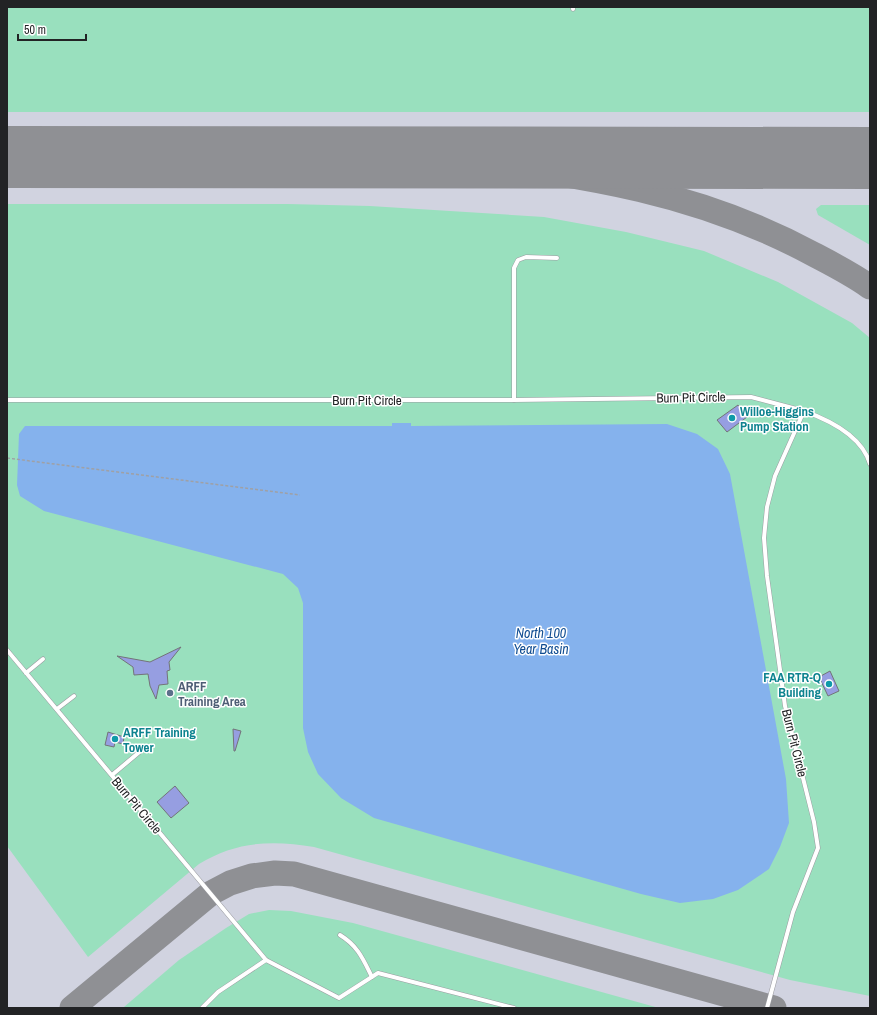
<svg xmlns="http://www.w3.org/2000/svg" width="877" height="1015" font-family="'Archivo Narrow',sans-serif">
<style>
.built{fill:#d1d3e0}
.green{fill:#99e0be}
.water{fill:#85b2ed}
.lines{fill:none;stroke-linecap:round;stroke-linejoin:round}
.taxiway{stroke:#8f9094;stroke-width:25}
.runway{stroke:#8f9094;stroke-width:62}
.building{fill:#969ee1;stroke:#737478}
.lane-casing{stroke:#9b9ca1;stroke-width:5}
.path{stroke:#9fa0a5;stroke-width:1.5;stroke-dasharray:3 2;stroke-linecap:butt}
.lane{stroke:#fff;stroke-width:4}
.culture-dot{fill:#0f9aa8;stroke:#fff;stroke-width:1.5}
.service-dot{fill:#5c6f8a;stroke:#fff;stroke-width:1.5}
.labels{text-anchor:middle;stroke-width:3;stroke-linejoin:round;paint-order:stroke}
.street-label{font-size:13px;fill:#222325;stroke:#fff}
.culture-label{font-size:13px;font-weight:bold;fill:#0d838f;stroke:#fff;text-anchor:start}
.service-label{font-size:13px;font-weight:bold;fill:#4e5e75;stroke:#fff;text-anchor:start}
.water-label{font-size:14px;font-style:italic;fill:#0f4c91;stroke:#fff}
</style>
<rect width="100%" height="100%" fill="#dedfe5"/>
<!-- built -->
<rect class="built" x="7" y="7" width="863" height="1001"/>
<!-- green -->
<g class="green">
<rect x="7" y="7" width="863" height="105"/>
<path d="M 7,204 L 288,204 L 370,206 L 544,217 L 626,232 L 704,251 L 778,282 L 852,323 L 870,338 L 870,996 L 790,980 L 314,847 C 273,840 236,841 199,864 L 88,957 L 7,846 Z"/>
<polygon points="821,205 870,205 870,245 818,215 816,209"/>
<polygon points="269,910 291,911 353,923 659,1008 124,1007 179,960 226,928 249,914"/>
</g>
<!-- water -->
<polygon class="water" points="392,423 411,423 411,426 667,424 697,434 718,449 730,474 786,779 789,823 780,847 769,869 738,890 713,899 680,903 641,894 374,818 341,798 318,774 308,752 303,728 303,603 298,588 283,574 44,511 20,496 17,485 19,434 25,426 392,426"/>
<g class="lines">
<!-- taxiway -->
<g class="taxiway">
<path d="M 441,157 C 575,175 691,188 813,254 C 832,264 852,274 870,287"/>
<polyline points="72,1008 211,893 230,883 252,876 275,873 294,874 774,1008"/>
</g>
<!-- runway -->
<polyline class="runway" points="7,157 870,158"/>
</g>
<!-- building -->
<g class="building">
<polygon points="738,405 747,417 727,432 717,420"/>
<polygon points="181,647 169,662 170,670 167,671 168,684 159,685 156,699 150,686 148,674 134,675 133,667 117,656 150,662"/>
<polygon points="830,671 839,691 828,696 819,677"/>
<polygon points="233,729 241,731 235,751 234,751"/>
<polygon points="108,732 124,737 123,744 115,742 114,747 105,745"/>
<polygon points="175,786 189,803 171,818 157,802"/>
</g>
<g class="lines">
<defs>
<g id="lane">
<polyline points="573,7 573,9"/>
<polyline points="7,400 514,400 751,397 804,411 775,476 767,507 764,538 767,576 785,706 814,822 818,848 793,912 767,1008"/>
<polyline points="514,400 514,268 518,260 526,257 557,258"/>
<path d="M 804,411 C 829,420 862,436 870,464"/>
<polyline points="7,650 266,960 339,998 378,973 514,1008"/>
<polyline points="26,673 43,659"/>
<polyline points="57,709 74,696"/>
<polyline points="112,775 143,749"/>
<path d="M 340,935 C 358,946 363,959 372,977"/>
<polyline points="202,1008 218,992 266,960"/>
</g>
</defs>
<!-- lane casing -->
<use href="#lane" class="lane-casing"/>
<!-- path -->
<polyline class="path" points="7,458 300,495"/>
<!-- lane -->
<use href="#lane" class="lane"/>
</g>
<!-- markers -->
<g class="culture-dot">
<circle cx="732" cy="418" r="4"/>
<circle cx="829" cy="684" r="4"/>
<circle cx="115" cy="739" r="4"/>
</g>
<circle class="service-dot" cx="170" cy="693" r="4"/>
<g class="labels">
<!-- street labels -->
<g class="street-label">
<text transform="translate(691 397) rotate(-1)" y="5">Burn Pit Circle</text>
<text x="367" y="405">Burn Pit Circle</text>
<text transform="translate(795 743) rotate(76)" y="5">Burn Pit Circle</text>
<text transform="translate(137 805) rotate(50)" y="5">Burn Pit Circle</text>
</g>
<!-- culture labels -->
<g class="culture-label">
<text x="740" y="416">Willoe-Higgins<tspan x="740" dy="15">Pump Station</tspan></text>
<text x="821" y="682" text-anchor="end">FAA RTR-Q<tspan x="821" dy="15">Building</tspan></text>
<text x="123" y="737">ARFF Training<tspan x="123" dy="15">Tower</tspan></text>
</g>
<!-- service labels -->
<g class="service-label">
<text x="178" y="691">ARFF<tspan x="178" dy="15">Training Area</tspan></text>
</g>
<!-- water labels -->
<g class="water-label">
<text x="541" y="638">North 100<tspan x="541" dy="16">Year Basin</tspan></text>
</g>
</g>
<!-- border -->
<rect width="877" height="1015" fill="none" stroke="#222325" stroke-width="16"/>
<!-- scale -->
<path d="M18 34v6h68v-6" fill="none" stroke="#222325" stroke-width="2"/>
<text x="24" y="34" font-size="12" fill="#222325" stroke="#ffffff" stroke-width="3" paint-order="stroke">50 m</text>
</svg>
